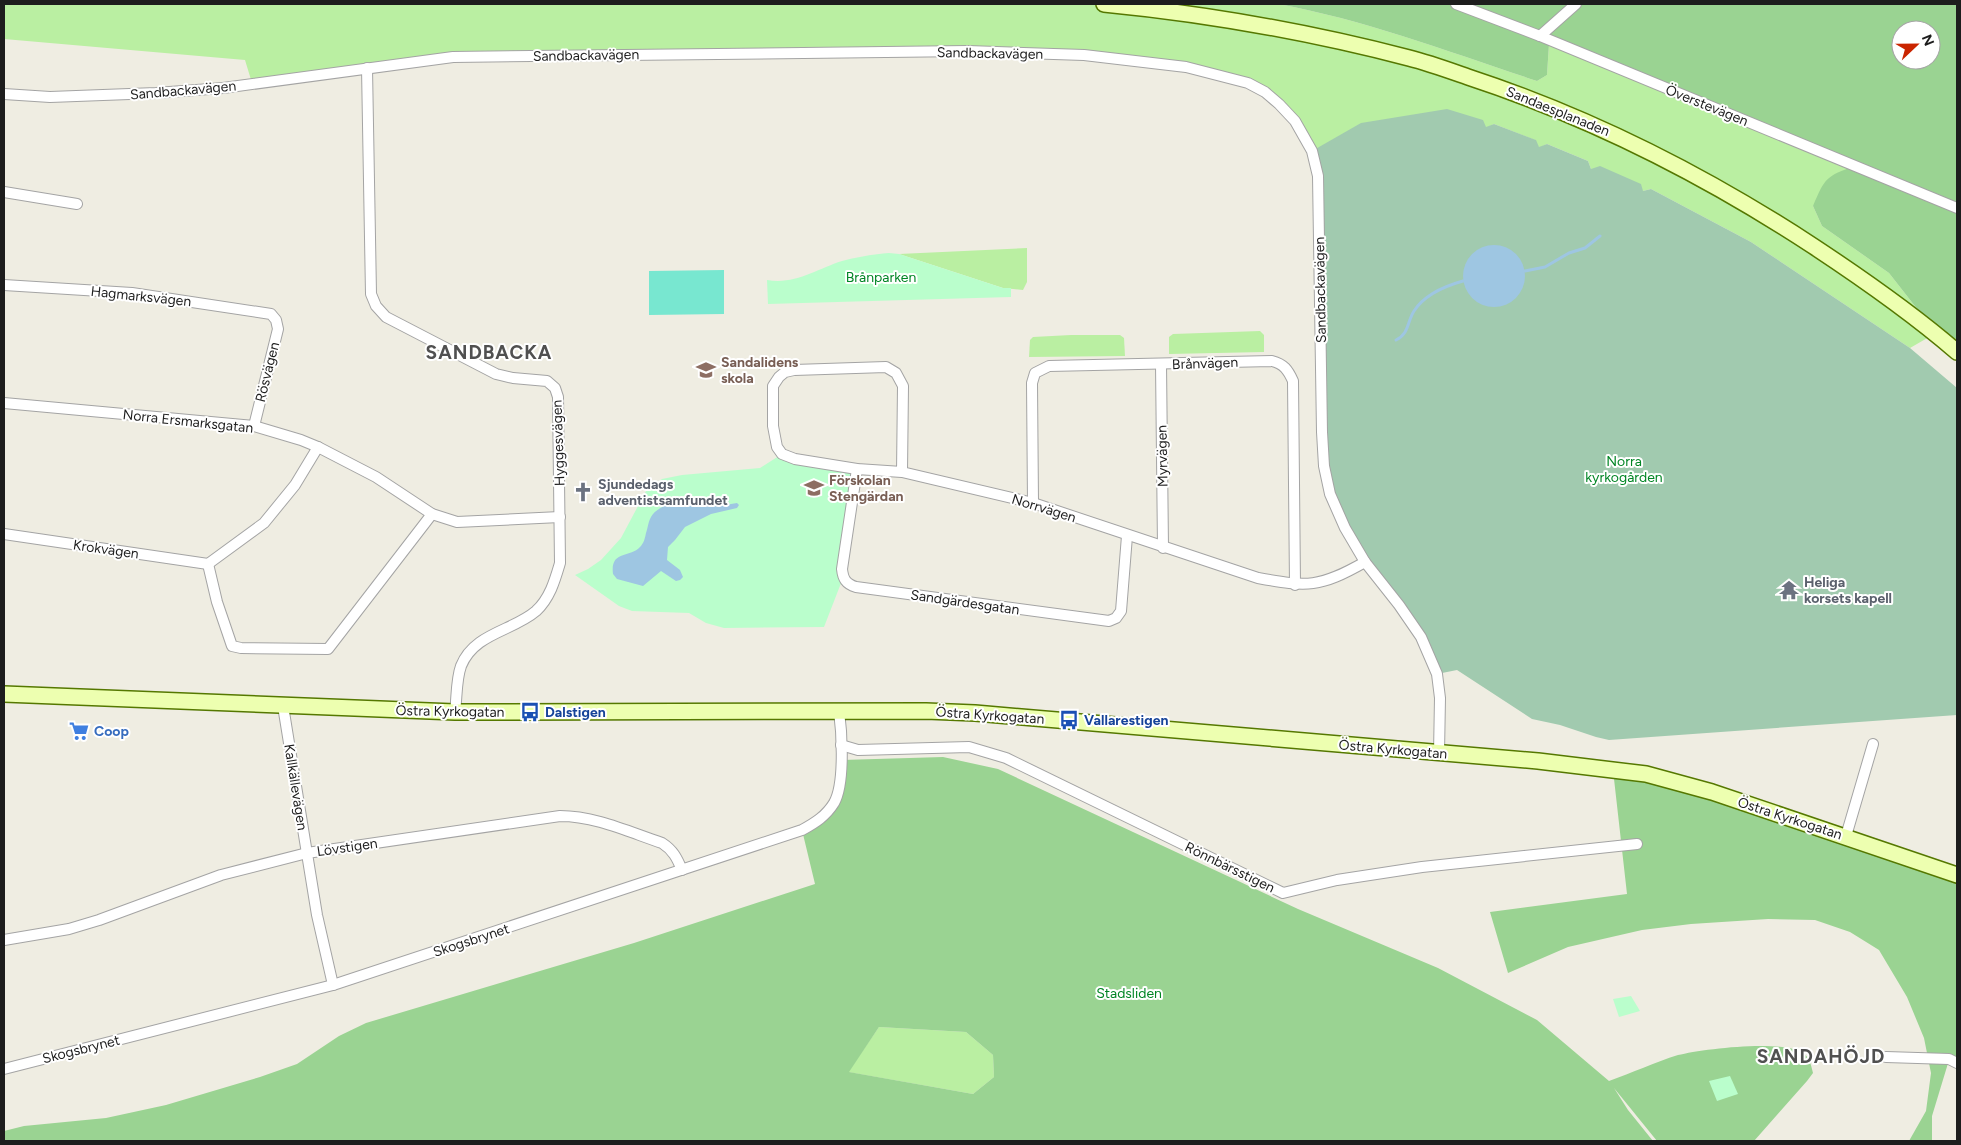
<svg xmlns="http://www.w3.org/2000/svg" width="1961" height="1145" font-family="Figtree,sans-serif">
<style>
.grass{fill:#baefa2}
.forest{fill:#9ad392;fill-rule:evenodd}
.cemetery{fill:#a1caaf}
.park{fill:#bafecc}
.pitch{fill:#78e7d0}
.water{fill:#9ec6e2}
.lines{fill:none;stroke-linecap:round;stroke-linejoin:round}
.stream{stroke:#9ec6e2;stroke-width:3}
.street-casing{stroke:#a4a4a4;stroke-width:12}
.secondary-casing{stroke:#557800;stroke-width:18}
.street{stroke:#fff;stroke-width:10}
.secondary{stroke:#edffb0;stroke-width:15}
.labels{text-anchor:middle;stroke-width:4;stroke-linejoin:round;paint-order:stroke}
.street-label{font-size:14px;fill:#1d1d1d;stroke:#fff}
.park-label{font-size:14px;fill:#018524;stroke:#fff}
.education-label{font-size:14px;font-weight:bold;fill:#785e54;stroke:#fff;text-anchor:start}
.worship-label{font-size:14px;font-weight:bold;fill:#5b616d;stroke:#fff;text-anchor:start}
.transit-label{font-size:14px;font-weight:bold;fill:#164399;stroke:#fff;text-anchor:start}
.shop-label{font-size:14px;font-weight:bold;fill:#366cbe;stroke:#fff;text-anchor:start}
.district-label{font-size:19px;font-weight:bold;letter-spacing:1px;fill:#505050;stroke:#fff}
</style>
<rect width="100%" height="100%" fill="#efede2"/>
<!-- grass -->
<g class="grass">
<path d="M 4,4 L 1278,4 C 1366,20 1452,53 1537,81 L 1547,75 L 1549,44 L 1856,166 L 1813,206 L 1822,226 L 1889,273 L 1936,333 L 1910,348 L 1751,242 L 1651,189 L 1643,191 L 1591,169 L 1588,161 L 1547,144 L 1539,148 L 1535,140 L 1494,124 L 1486,128 L 1312,151 L 1279,104 L 1228,77 L 1084,55 L 494,56 L 252,83 L 245,60 L 4,39 Z"/>
<polygon points="1027,248 1027,282 1023,290 1003,288 899,254"/>
<polygon points="1260,331 1264,335 1264,352 1169,354 1169,337 1173,334"/>
<polygon points="1071,335 1120,335 1124,338 1125,356 1029,357 1030,340 1033,337"/>
<polygon points="879,1027 966,1032 993,1055 994,1077 973,1094 848,1072"/>
</g>
<!-- forest -->
<g class="forest">
<path d="M 1278,4 L 1957,4 L 1957,352 L 1936,333 L 1889,273 L 1822,226 L 1813,206 C 1825,178 1826,176 1855,166 L 1549,44 L 1547,75 L 1537,81 C 1452,53 1366,20 1278,4 ZM 1901,30 L 1931,30 L 1931,60 L 1901,60 Z"/>
<path d="M 943,757 L 998,769 L 1298,909 L 1438,968 L 1537,1020 L 1609,1081 C 1632,1073 1655,1062 1678,1055 C 1702,1049 1782,1039 1803,1053 C 1810,1058 1811,1065 1813,1073 L 1807,1081 L 1754,1141 L 1657,1141 L 1614,1088 L 1628,1110 L 1653,1141 L 4,1141 L 4,1131 L 24,1126 L 106,1118 L 166,1105 L 260,1077 L 297,1064 L 339,1036 L 366,1023 L 634,943 L 815,884 L 802,830 L 834,802 L 842,760 ZM 879,1027 L 966,1032 L 993,1055 L 994,1077 L 973,1094 L 849,1072 Z"/>
<polygon points="1613,770 1646,774 1957,875 1957,1063 1949,1060 1932,1116 1932,1141 1909,1141 1926,1111 1931,1073 1924,1038 1907,997 1879,950 1850,932 1815,920 1768,919 1691,924 1642,930 1568,947 1508,973 1490,912 1627,894"/>
</g>
<!-- cemetery -->
<polygon class="cemetery" points="1447,109 1483,120 1486,127 1494,124 1536,140 1539,147 1547,144 1588,161 1591,169 1600,166 1641,184 1643,191 1651,189 1751,242 1910,348 1957,388 1957,715 1609,740 1596,737 1560,725 1532,719 1457,670 1437,674 1421,637 1380,580 1330,494 1320,354 1312,151 1361,123"/>
<!-- park -->
<g class="park">
<path d="M 889,253 L 899,254 L 1003,288 L 1011,288 L 1011,297 L 768,304 L 767,280 C 795,285 817,269 842,261 C 857,257 874,254 889,253 Z"/>
<polygon points="782,454 857,469 843,578 824,627 724,628 706,623 689,613 632,611 619,606 575,575 588,569 601,560 621,538 646,491 662,479 682,475 760,468"/>
<polygon points="1631,996 1640,1011 1619,1017 1613,999"/>
<polygon points="1730,1076 1738,1094 1717,1101 1709,1081"/>
</g>
<!-- pitch -->
<polygon class="pitch" points="724,270 724,314 649,315 649,271"/>
<!-- water -->
<g class="water">
<circle cx="1494" cy="276" r="31"/>
<path d="M 684,499 L 699,499 L 719,506 L 737,503 L 739,505 L 737,508 L 711,514 L 685,527 L 675,540 L 668,547 L 667,560 L 680,570 L 683,577 L 680,580 L 676,581 L 661,571 L 643,586 L 617,579 L 613,574 C 610,550 630,558 640,547 C 644,543 645,538 646,533 C 648,528 648,522 651,517 C 656,507 674,502 684,499 Z"/>
</g>
<g class="lines">
<!-- stream -->
<g class="stream">
<polyline points="1525,271 1545,267 1569,253 1585,248 1600,236"/>
<path d="M 1396,340 C 1409,334 1407,322 1414,311 C 1425,294 1445,286 1463,281"/>
</g>
<defs>
<g id="street">
<polyline points="1456,4 1540,36 1957,208"/>
<polyline points="1540,36 1576,4"/>
<path d="M 367,68 L 371,294 L 376,306 L 386,317 L 496,374 L 513,378 L 547,381 L 555,388 L 558,397 L 560,563 C 555,580 550,598 536,611 C 513,631 474,633 461,666 C 456,680 457,697 455,712"/>
<polyline points="4,94 50,97 156,93 223,88 453,57 968,51 1084,55 1186,67 1248,83 1265,92 1279,104 1295,121 1312,151 1318,176 1322,432 1324,466 1330,494 1345,528 1365,562 1399,605 1421,637 1437,674 1440,698 1439,753"/>
<polyline points="4,192 77,204"/>
<polyline points="4,285 132,293 271,314 276,320 278,329 254,426"/>
<polyline points="1161,364 1163,548"/>
<polyline points="4,403 254,426 301,440 318,447 376,477 432,514 457,522 560,517"/>
<path d="M 857,469 L 842,569 C 843,579 846,584 856,587 L 1109,621 L 1116,618 L 1121,611 L 1127,536"/>
<path d="M 902,472 L 903,386 L 896,373 L 886,367 L 794,370 L 785,372 L 779,377 L 773,386 L 773,426 L 777,447 L 782,454 L 795,459 L 857,469 L 902,472 L 1033,503 L 1258,578 C 1308,587 1319,588 1365,562"/>
<path d="M 1033,503 L 1032,383 L 1035,373 L 1049,366 L 1272,361 C 1284,364 1288,370 1293,381 L 1295,585"/>
<polyline points="4,534 208,564"/>
<polyline points="208,564 217,602 232,646 241,648 328,649 432,514"/>
<polyline points="208,564 264,523 295,485 318,447"/>
<polyline points="283,706 317,915 333,985"/>
<polyline points="841,745 858,750 969,747 1006,758 1283,893 1337,880 1422,867 1637,844"/>
<polyline points="1846,836 1873,744"/>
<path d="M 4,940 L 69,929 L 99,920 L 221,875 L 307,853 L 560,816 C 595,816 629,832 662,843 C 673,850 677,858 682,870"/>
<polyline points="1886,1057 1949,1059 1957,1063"/>
<path d="M 4,1069 L 333,985 L 802,830 C 815,823 826,816 834,803 C 845,784 842,733 839,711"/>
</g>
<g id="secondary">
<path d="M 1104,4 C 1207,14 1309,32 1409,58 C 1429,63 1448,70 1468,77 C 1590,117 1706,176 1813,246 C 1863,279 1912,313 1957,352"/>
<polyline points="4,694 455,712 926,711 975,713 1538,761 1646,774 1712,792 1957,875"/>
</g>
</defs>
<!-- street casing -->
<use href="#street" class="street-casing"/>
<!-- secondary casing -->
<use href="#secondary" class="secondary-casing"/>
<!-- street -->
<use href="#street" class="street"/>
<!-- secondary -->
<use href="#secondary" class="secondary"/>
</g>
<!-- icons -->
<defs>
<symbol id="school-bare" viewBox="-9 -9 18 18"><path d="M0-5L7-2L0 1L-7-2ZM-4 1L0 2.5L4 1V4Q0 6-4 4Z" fill="#8d6e63" stroke="#fff" stroke-width="2.5" paint-order="stroke"/></symbol>
<symbol id="church-bare" viewBox="-9 -9 18 18"><path d="M-1.2-6h2.4v3.5h3.3v2.4h-3.3V6h-2.4V-.1h-3.3v-2.4h3.3Z" fill="#6b7280" stroke="#fff" stroke-width="2.5" paint-order="stroke"/></symbol>
<symbol id="temple-bare" viewBox="-9 -9 18 18"><path d="M0-6L5-2H3V0L6.5 2.5H4V6H1.5V3h-3V6H-4V2.5H-6.5L-3 0V-2H-5Z" fill="#6b7280" stroke="#fff" stroke-width="2.5" paint-order="stroke"/></symbol>
<symbol id="bus-bare" viewBox="-9 -9 18 18"><path d="M-5-6H5V4H4V6H2V4H-2V6H-4V4H-5ZM-3.5-4V0h7V-4ZM-3.5 1.2v1.5H-2V1.2ZM2 1.2v1.5H3.5V1.2Z" fill="#1a4fb4" stroke="#fff" stroke-width="2.5" paint-order="stroke"/></symbol>
<symbol id="supermarket-bare" viewBox="-9 -9 18 18"><path d="M-6-5.5h2.5l.6 2H6L4.5 2H-2.5L-4.4-4H-6ZM-1.5 3.2a1.3 1.3 0 1 0 .1 0ZM3 3.2a1.3 1.3 0 1 0 .1 0Z" fill="#3f7fe0" stroke="#fff" stroke-width="2.5" paint-order="stroke"/></symbol>
</defs>
<g fill-rule="evenodd">
<use href="#school-bare" x="692" y="356" width="28" height="28"/>
<use href="#school-bare" x="800" y="474" width="28" height="28"/>
<use href="#church-bare" x="569" y="478" width="28" height="28"/>
<use href="#temple-bare" x="1775" y="576" width="28" height="28"/>
<use href="#bus-bare" x="516" y="698" width="28" height="28"/>
<use href="#bus-bare" x="1055" y="706" width="28" height="28"/>
<use href="#supermarket-bare" x="65" y="717" width="28" height="28"/>
</g>
<g class="labels">
<!-- street labels -->
<g class="street-label">
<text transform="translate(990 53) rotate(1)" y="5">Sandbackavägen</text>
<text transform="translate(586 55) rotate(-1)" y="5">Sandbackavägen</text>
<text transform="translate(183 90) rotate(-5)" y="5">Sandbackavägen</text>
<text transform="translate(1707 105) rotate(22)" y="5">Överstevägen</text>
<text transform="translate(1558 111) rotate(22)" y="5">Sandaesplanaden</text>
<text transform="translate(1320 290) rotate(-91)" y="5">Sandbackavägen</text>
<text transform="translate(141 296) rotate(6)" y="5">Hagmarksvägen</text>
<text transform="translate(1205 363) rotate(-2)" y="5">Brånvägen</text>
<text transform="translate(267 372) rotate(-76)" y="5">Rösvägen</text>
<text transform="translate(188 421) rotate(6)" y="5">Norra Ersmarksgatan</text>
<text transform="translate(558 443) rotate(-92)" y="5">Hyggesvägen</text>
<text transform="translate(1162 456) rotate(-91)" y="5">Myrvägen</text>
<text transform="translate(1044 508) rotate(17)" y="5">Norrvägen</text>
<text transform="translate(106 549) rotate(8)" y="5">Krokvägen</text>
<text transform="translate(965 602) rotate(8)" y="5">Sandgärdesgatan</text>
<text transform="translate(450 711) rotate(1)" y="5">Östra Kyrkogatan</text>
<text transform="translate(990 715) rotate(4)" y="5">Östra Kyrkogatan</text>
<text transform="translate(1393 749) rotate(5)" y="5">Östra Kyrkogatan</text>
<text transform="translate(296 787) rotate(81)" y="5">Kallkällevägen</text>
<text transform="translate(1790 818) rotate(18)" y="5">Östra Kyrkogatan</text>
<text transform="translate(347 847) rotate(-8)" y="5">Lövstigen</text>
<text transform="translate(1230 867) rotate(26)" y="5">Rönnbärsstigen</text>
<text transform="translate(471 940) rotate(-18)" y="5">Skogsbrynet</text>
<text transform="translate(81 1049) rotate(-14)" y="5">Skogsbrynet</text>
</g>
<!-- park labels -->
<g class="park-label">
<text x="881" y="282">Brånparken</text>
<text x="1624" y="466">Norra<tspan x="1624" dy="16">kyrkogården</tspan></text>
<text x="1129" y="998">Stadsliden</text>
</g>
<!-- education labels -->
<g class="education-label">
<text x="721" y="367">Sandalidens<tspan x="721" dy="16">skola</tspan></text>
<text x="829" y="485">Förskolan<tspan x="829" dy="16">Stengärdan</tspan></text>
</g>
<!-- worship labels -->
<g class="worship-label">
<text x="598" y="489">Sjundedags<tspan x="598" dy="16">adventistsamfundet</tspan></text>
<text x="1804" y="587">Heliga<tspan x="1804" dy="16">korsets kapell</tspan></text>
</g>
<!-- transit labels -->
<g class="transit-label">
<text x="545" y="717">Dalstigen</text>
<text x="1084" y="725">Vallarestigen</text>
</g>
<!-- shop labels -->
<g class="shop-label">
<text x="94" y="736">Coop</text>
</g>
<!-- district labels -->
<g class="district-label">
<text x="489" y="359">SANDBACKA</text>
<text x="1821" y="1063">SANDAHÖJD</text>
</g>
</g>
<!-- border -->
<rect width="1961" height="1145" fill="none" stroke="#1d1d1d" stroke-width="10"/>
<!-- north arrow -->
<g transform="translate(1916 45) rotate(68)"><circle r="24" fill="#ffffff" stroke="#a5a5a5"/>
<path d="M0-4L9 19L0 12L-9 19Z" fill="#ca2500"/>
<text y="-8" font-size="14" font-weight="bold" text-anchor="middle" fill="#1d1d1d">N</text>
</g>
</svg>
